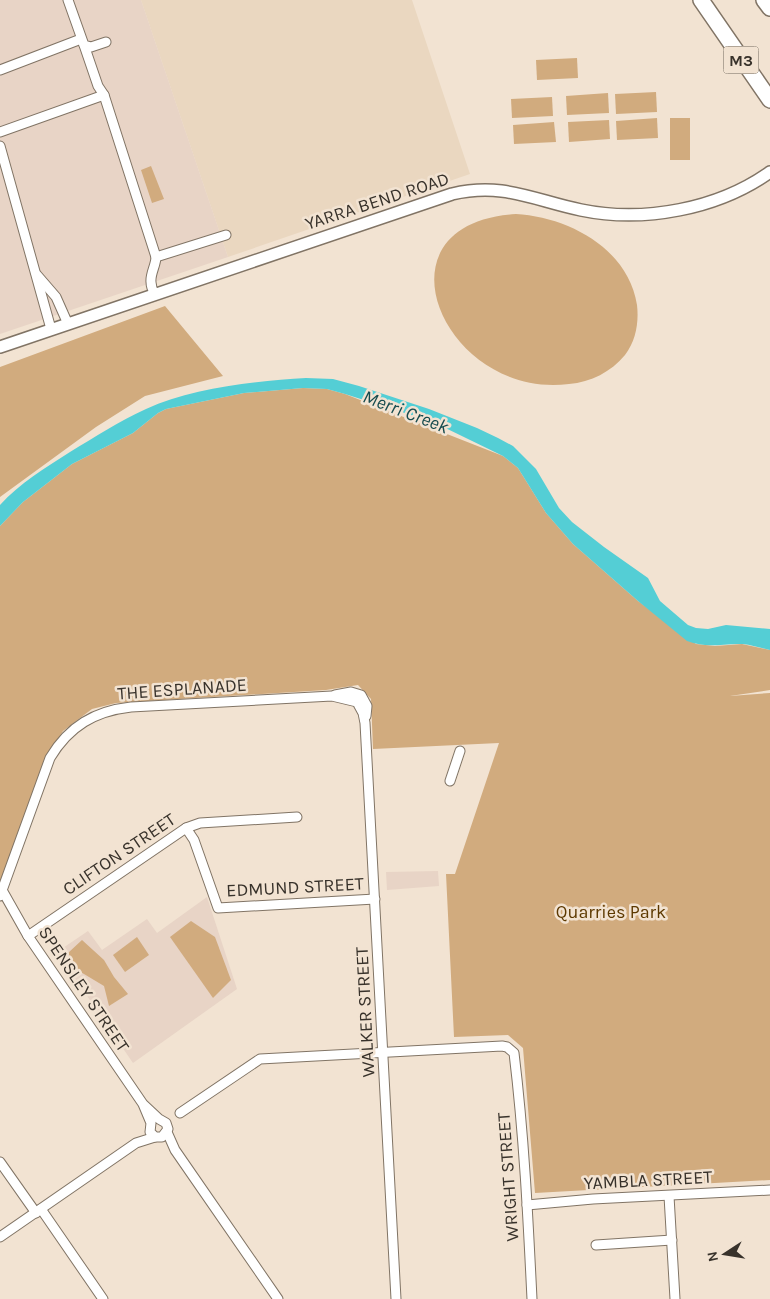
<svg xmlns="http://www.w3.org/2000/svg" width="770" height="1299" font-family="Karla,sans-serif">
<style>
.built{fill:#ead7c0}
.education{fill:#e8d4c6}
.green{fill:#d1ab7e}
.water{fill:#54ced5}
.lines{fill:none;stroke-linecap:round;stroke-linejoin:round}
.street-casing{stroke:#817465;stroke-width:11}
.secondary-casing{stroke:#817465;stroke-width:14}
.highway-casing{stroke:#817465;stroke-width:18}
.street{stroke:#fff;stroke-width:9}
.secondary{stroke:#fff;stroke-width:11}
.highway{stroke:#fff;stroke-width:15}
.labels{text-anchor:middle;stroke-width:5;stroke-linejoin:round;paint-order:stroke}
.shield{fill:#f2e3d2;stroke:#70675d;stroke-width:1}
.shield-label{font-size:16px;font-weight:bold;fill:#38322b}
.street-label{font-size:18px;fill:#38322b;stroke:#f2e3d2}
.park-label{font-size:18px;fill:#5d3900;stroke:#f2e3d2}
.water-label{font-size:19px;font-style:italic;fill:#164b4e;stroke:#f2e3d2}
</style>
<rect width="100%" height="100%" fill="#f2e3d2"/>
<!-- built -->
<polygon class="built" points="141,0 412,0 470,174 228,257"/>
<!-- education -->
<g class="education">
<polygon points="0,0 141,0 228,257 0,334"/>
<polygon points="438,871 439,886 387,890 386,872"/>
<polygon points="207,897 237,989 133,1063 57,952 88,931 102,950 147,919 157,933"/>
</g>
<!-- green -->
<g class="green">
<polygon points="577,58 578,78 537,80 536,60"/>
<polygon points="656,92 657,112 616,114 615,94"/>
<polygon points="608,93 609,113 567,115 566,96"/>
<polygon points="552,97 553,116 512,118 511,99"/>
<polygon points="657,118 658,138 617,140 616,121"/>
<rect x="670" y="118" width="20" height="42"/>
<polygon points="609,120 610,139 569,142 568,122"/>
<polygon points="554,122 556,142 514,144 513,125"/>
<polygon points="151,166 164,199 152,203 141,170"/>
<path d="M 516,214 C 568,217 628,248 637,305 C 639,322 636,341 625,355 C 611,372 591,382 569,384 C 444,400 367,223 516,214 Z"/>
<polygon points="165,306 223,376 145,396 96,427 0,497 0,367"/>
<polygon points="303,388 327,389 345,394 503,456 518,468 546,513 573,544 638,601 696,644 715,646 742,644 770,650 770,690 730,696 770,693 770,1180 535,1193 523,1048 508,1035 454,1037 446,874 455,874 499,743 373,749 371,699 358,685 326,690 116,703 92,709 63,731 43,764 0,885 0,526 23,502 72,464 133,433 158,413 166,409 244,393"/>
<polygon points="191,921 215,937 231,980 213,998 170,937"/>
<polygon points="137,937 149,955 125,972 113,955"/>
<polygon points="82,940 104,960 114,977 128,994 109,1006 104,986 79,971 68,953"/>
</g>
<!-- water -->
<path class="water" d="M 306,378 L 333,379 L 359,386 L 429,409 L 477,428 L 498,438 L 513,446 L 536,469 L 559,508 L 572,522 L 604,547 L 648,578 L 660,601 L 688,625 L 696,628 L 708,629 L 726,625 L 770,629 L 770,650 C 761,648 752,645 743,644 C 722,643 708,649 687,641 L 638,601 L 573,544 L 546,513 L 518,468 L 503,456 L 433,422 L 345,394 L 327,389 L 303,388 L 244,393 L 166,409 L 158,413 L 133,433 L 72,464 L 23,502 L 0,526 L 0,505 C 20,483 45,468 70,452 C 95,437 119,421 146,409 C 192,388 256,381 306,378 Z"/>
<g class="lines">
<defs>
<g id="street">
<polyline points="68,0 84,45 91,47 106,42"/>
<path d="M 84,45 L 98,86 L 104,95 L 156,257 C 156,265 150,274 151,282 C 151,286 153,291 155,294"/>
<polyline points="0,70 81,39"/>
<polyline points="0,132 104,95"/>
<polyline points="0,146 51,329"/>
<polyline points="156,257 226,235"/>
<polyline points="37,275 56,297 68,324"/>
<polyline points="335,695 351,692 361,695 367,706 366,716"/>
<polyline points="450,781 460,751"/>
<polyline points="186,828 194,840 218,908 375,899"/>
<polyline points="2,890 28,936 143,1104 159,1119 166,1123 168,1129 162,1137 155,1137 150,1132 151,1123 143,1104"/>
<path d="M 0,896 L 50,758 C 69,726 95,711 131,707 L 332,696 L 357,702 L 363,713 L 365,723 L 396,1299"/>
<polyline points="28,936 186,828 200,823 297,817"/>
<path d="M 180,1113 L 260,1059 L 502,1046 L 507,1047 L 514,1053 C 524,1135 528,1217 532,1299"/>
<polyline points="167,1132 175,1150 278,1299"/>
<polyline points="0,1162 36,1213"/>
<polyline points="669,1196 675,1299"/>
<polyline points="527,1205 593,1199 770,1190"/>
<polyline points="41,1209 103,1299"/>
<polyline points="0,1237 136,1143 155,1137"/>
<polyline points="596,1245 672,1240"/>
</g>
<path id="secondary" d="M 0,347 L 452,194 C 503,182 533,200 581,210 C 644,223 718,209 770,172"/>
<g id="highway">
<polyline points="701,0 770,100"/>
<polyline points="764,0 770,8"/>
</g>
</defs>
<!-- street casing -->
<use href="#street" class="street-casing"/>
<!-- secondary casing -->
<use href="#secondary" class="secondary-casing"/>
<!-- highway casing -->
<use href="#highway" class="highway-casing"/>
<!-- street -->
<use href="#street" class="street"/>
<!-- secondary -->
<use href="#secondary" class="secondary"/>
<!-- highway -->
<use href="#highway" class="highway"/>
</g>
<g class="labels">
<!-- shield labels -->
<rect class="shield" x="723.5" y="46.5" width="35" height="27" rx="4"/>
<g class="shield-label">
<text x="741" y="66">M3</text>
</g>
<!-- street labels -->
<g class="street-label">
<text transform="translate(377 201) rotate(-18)" y="6">YARRA BEND ROAD</text>
<text transform="translate(182 689) rotate(-4)" y="6">THE ESPLANADE</text>
<text transform="translate(119 854) rotate(-34)" y="6">CLIFTON STREET</text>
<text transform="translate(295 887) rotate(-3)" y="6">EDMUND STREET</text>
<text transform="translate(84 989) rotate(56)" y="6">SPENSLEY STREET</text>
<text transform="translate(365 1012) rotate(-93)" y="6">WALKER STREET</text>
<text transform="translate(508 1177) rotate(-94)" y="6">WRIGHT STREET</text>
<text transform="translate(648 1180) rotate(-3)" y="6">YAMBLA STREET</text>
</g>
<!-- park labels -->
<g class="park-label">
<text x="611" y="918">Quarries Park</text>
</g>
<!-- water labels -->
<g class="water-label">
<text transform="translate(406 411) rotate(21)" y="7">Merri Creek</text>
</g>
</g>
<!-- north arrow -->
<g transform="translate(725 1254) rotate(258)" stroke="#f2e3d2" stroke-width="4" paint-order="stroke">
<path d="M0-4L9 19L0 12L-9 19Z" fill="#38322b"/>
<text y="-8" font-size="14" font-weight="bold" text-anchor="middle" fill="#38322b">N</text>
</g>
</svg>
